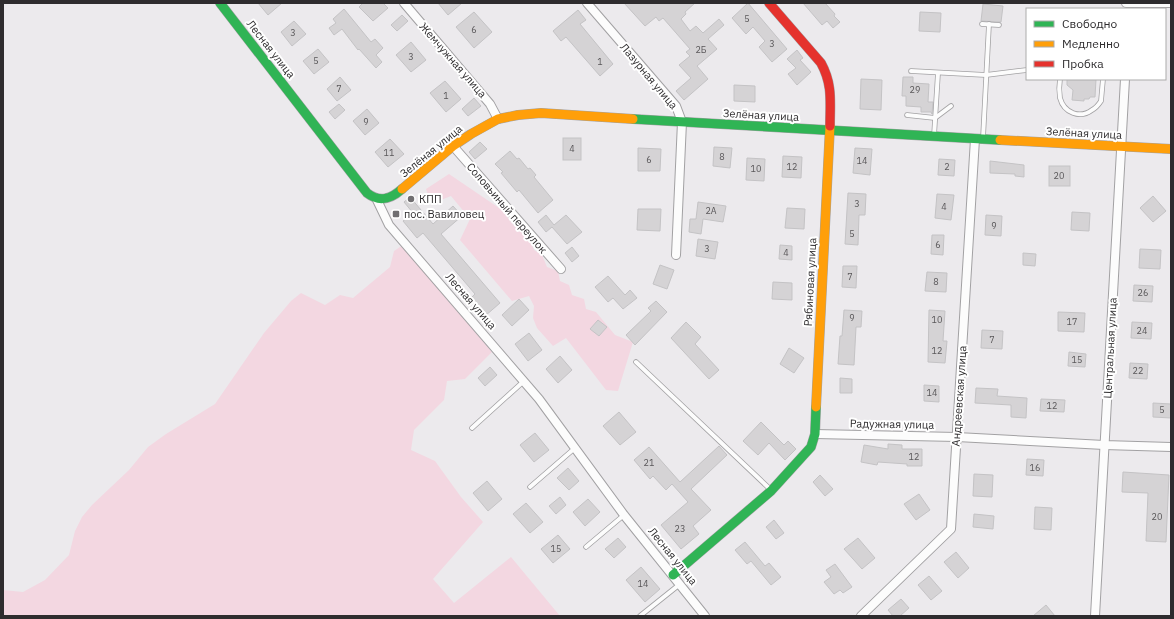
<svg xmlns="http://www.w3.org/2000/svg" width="1174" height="619" font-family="'IBM Plex Sans',sans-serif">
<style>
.green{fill:#f3d7e1}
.building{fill:#d5d3d5;stroke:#c4c3c5}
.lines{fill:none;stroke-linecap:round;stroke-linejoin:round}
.lane-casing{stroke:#a2a1a3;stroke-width:5.5}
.street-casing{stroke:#a2a1a3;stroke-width:10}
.fast-casing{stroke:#a2a1a3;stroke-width:10}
.slow-casing{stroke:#a2a1a3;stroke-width:10}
.jam-casing{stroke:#a2a1a3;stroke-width:10}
.lane{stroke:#fcfcfc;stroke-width:4}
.street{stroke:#fcfcfc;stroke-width:8}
.fast{stroke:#30b455;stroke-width:9}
.slow{stroke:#ff9f0a;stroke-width:9}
.jam{stroke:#e5322d;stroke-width:9}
.poi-dot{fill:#706e71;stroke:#fff;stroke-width:1.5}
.labels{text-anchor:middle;stroke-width:4;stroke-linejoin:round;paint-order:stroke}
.number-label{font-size:9px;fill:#585658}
.street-label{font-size:11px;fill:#2e2c2e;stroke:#fff}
.poi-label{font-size:11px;fill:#2e2c2e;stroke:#fff;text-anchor:start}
</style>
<rect width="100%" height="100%" fill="#eceaed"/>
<!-- green -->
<g class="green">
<polygon points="449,174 502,210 514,226 527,235 534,250 542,255 547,267 558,271 560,281 569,285 572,295 584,299 586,309 596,312 615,335 633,342 618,391 606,390 566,338 553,346 537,328 533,318 534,306 529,296 512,301 460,240 470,219 451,196 431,204 426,189"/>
<polygon points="403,245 492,352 465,379 447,381 444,400 414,430 411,450 435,461 461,497 483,522 433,579 454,603 511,557 560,616 3,616 3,590 23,592 45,580 69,555 75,531 82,517 92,505 129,470 148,447 166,434 215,404 264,333 291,301 301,293 325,305 340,295 353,298 390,267 394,251"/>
</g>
<!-- building -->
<g class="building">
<polygon points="258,3 282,3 268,15"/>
<polygon points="363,3 383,3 388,8 373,21 359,7"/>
<polygon points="438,3 462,3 448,15"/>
<polygon points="624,3 695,3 685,12 686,14 681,19 690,31 696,26 703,33 719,19 724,25 708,39 717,49 697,66 708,79 684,100 676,91 691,78 679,65 690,56 686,52 690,49 663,18 659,21 656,17 645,26"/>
<polygon points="748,3 787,49 772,62 759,47 765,41 753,27 746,34 732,18"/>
<polygon points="803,3 825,3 835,14 834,16 840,22 833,28 827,21 822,25"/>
<polygon points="983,4 1003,6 1001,22 981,21"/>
<polygon points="344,9 371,42 375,39 383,48 376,55 382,62 376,68 359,49 358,50 342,29 334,35 329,28 336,23 333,19"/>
<polygon points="578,10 586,20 580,24 613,64 600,76 566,37 561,41 553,31"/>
<polygon points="474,12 492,32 474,48 456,27"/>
<polygon points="920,12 941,13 940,32 919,31"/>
<polygon points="402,15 408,21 397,31 391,25"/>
<polygon points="294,21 306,34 292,46 281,32"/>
<polygon points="411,42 426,60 411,72 396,55"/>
<polygon points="318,49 329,62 314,74 303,61"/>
<polygon points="797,50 803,58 800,60 811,72 797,85 788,74 796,68 787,59"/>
<polygon points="340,77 351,90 337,101 327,89"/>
<polygon points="903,77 913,77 913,83 929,84 928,102 933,102 932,114 931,112 921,112 921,107 906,106 906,96 902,96"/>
<polygon points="861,79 882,80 881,110 860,109"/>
<polygon points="1067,79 1096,79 1095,97 1090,97 1089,99 1084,99 1084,101 1072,100 1073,90 1067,85"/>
<polygon points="445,81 461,99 446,112 430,93"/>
<polygon points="734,85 755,86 755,102 734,101"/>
<polygon points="474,98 481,106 468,116 462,109"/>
<polygon points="339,104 345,110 335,119 329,112"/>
<polygon points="367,109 379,123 365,135 353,121"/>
<rect x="563" y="138" width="18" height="22"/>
<polygon points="390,139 404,154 388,167 375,152"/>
<polygon points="480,142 487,149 475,159 469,152"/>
<polygon points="714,147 732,148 730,168 713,166"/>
<polygon points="638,148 661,149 660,171 638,171"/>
<polygon points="855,148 872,149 870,175 853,173"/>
<polygon points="510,151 517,159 519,158 528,169 530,168 536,175 534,177 553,200 538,213 519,190 517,192 501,173 503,172 495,164"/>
<polygon points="783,156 802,157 801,178 782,177"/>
<polygon points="747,158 765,159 764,181 746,180"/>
<polygon points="939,159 955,160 954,176 938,175"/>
<polygon points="990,161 1024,165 1024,177 1015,176 1015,174 990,173"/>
<rect x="1049" y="166" width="21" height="20"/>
<polygon points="848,193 866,194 865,215 859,215 858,245 845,244"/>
<polygon points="937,194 954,195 951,220 935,218"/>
<polygon points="1153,196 1166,211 1153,222 1140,208"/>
<polygon points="410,197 433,224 453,206 462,216 441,234 500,303 485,316 470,299 475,294 423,233 417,238 403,221 413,213 404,202"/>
<polygon points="698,202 726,206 723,222 703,219 701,234 689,232 690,219 696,219"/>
<polygon points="787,208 805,209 804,229 785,228"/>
<polygon points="638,209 661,209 660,231 637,230"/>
<polygon points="1072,212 1090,213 1089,231 1071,230"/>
<polygon points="546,215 554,225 566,215 582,232 567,244 552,227 546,232 538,222"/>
<polygon points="986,215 1002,216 1001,236 985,235"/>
<polygon points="932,235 944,235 943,255 931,254"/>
<polygon points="698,239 718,242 715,259 696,256"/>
<polygon points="780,245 792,246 792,260 779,259"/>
<polygon points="572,247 579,256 572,262 565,253"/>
<polygon points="1140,249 1161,250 1160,269 1139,268"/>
<polygon points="1023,253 1036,254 1035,266 1023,265"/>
<polygon points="660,265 674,270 667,289 653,284"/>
<polygon points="843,266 857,266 856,288 842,287"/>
<polygon points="927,272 947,273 946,292 925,291"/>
<polygon points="608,276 625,295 630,290 637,298 623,309 613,298 608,302 595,287"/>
<polygon points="773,282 792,283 792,300 772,299"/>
<polygon points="1134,285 1153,286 1152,302 1133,301"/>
<polygon points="519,299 529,310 512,326 502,315"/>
<polygon points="656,301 667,312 635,345 626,335 651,311 648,308"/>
<polygon points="844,310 862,311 861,327 856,327 854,365 838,364 840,336 842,336"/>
<polygon points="929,310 945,311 943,341 947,341 945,363 928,362"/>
<polygon points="1058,312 1085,313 1084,332 1058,331"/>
<polygon points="598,320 607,327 599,336 590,329"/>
<polygon points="686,322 701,337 695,344 719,370 709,379 671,338"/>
<polygon points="1132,322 1152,323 1151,339 1131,338"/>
<polygon points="982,330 1003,331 1002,349 981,348"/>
<polygon points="529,333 542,350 528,361 515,344"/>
<polygon points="789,348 804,358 794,373 780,364"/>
<polygon points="1069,352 1086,354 1085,367 1068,366"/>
<polygon points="560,356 572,370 558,383 546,369"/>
<polygon points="1130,363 1148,364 1147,379 1129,378"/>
<polygon points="490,367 497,375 485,386 478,378"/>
<polygon points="840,378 852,379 852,393 840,393"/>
<polygon points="924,385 939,386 939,402 924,401"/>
<polygon points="976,388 998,389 997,396 1027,398 1026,418 1011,417 1011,405 975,403"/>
<polygon points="1041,399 1065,400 1064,412 1040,411"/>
<polygon points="1153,403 1171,404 1171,418 1153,417"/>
<polygon points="619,412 636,432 620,445 603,426"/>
<polygon points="761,422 784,445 788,441 796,449 785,460 769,443 758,455 743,441"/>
<polygon points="535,433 549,450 534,462 520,445"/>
<polygon points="888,444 902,445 902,449 922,449 922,466 907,466 907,464 878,462 877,465 861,462 864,445 888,449"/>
<polygon points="719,446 727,455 691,489 711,510 693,526 699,534 681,549 661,525 688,502 672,484 666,490 653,476 650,479 634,460 649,447 680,482"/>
<polygon points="1027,459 1044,460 1043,476 1026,475"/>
<polygon points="568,468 579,481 569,490 557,478"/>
<polygon points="1123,472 1169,475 1166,542 1146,541 1148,493 1122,492"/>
<polygon points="974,474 993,475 992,497 973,496"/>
<polygon points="820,475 833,489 825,496 813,482"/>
<polygon points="487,481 502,499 488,511 473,493"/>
<polygon points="919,494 930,510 916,520 904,504"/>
<polygon points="560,497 566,505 556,514 549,506"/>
<polygon points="588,499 600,512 585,526 573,512"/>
<polygon points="526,503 543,522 530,533 513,514"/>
<polygon points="1035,507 1052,508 1051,530 1034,529"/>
<polygon points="974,514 994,516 993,529 973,527"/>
<polygon points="774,520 784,533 776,539 766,527"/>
<polygon points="558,535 570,549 553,563 541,549"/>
<polygon points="618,538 626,547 614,558 605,549"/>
<polygon points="858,538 875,558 862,569 844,549"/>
<polygon points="745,542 765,566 769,563 781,577 771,585 751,561 747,564 735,550"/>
<polygon points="956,552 969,568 958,578 944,562"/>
<polygon points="835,564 852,587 843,593 840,590 834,594 824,582 831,577 826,570"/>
<polygon points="641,567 660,589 645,602 626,580"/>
<polygon points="929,576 942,591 931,600 918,585"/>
<polygon points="901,599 909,608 900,616 893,616 888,610"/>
<polygon points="1046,605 1055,616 1033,616"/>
</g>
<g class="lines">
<defs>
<g id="lane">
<polyline points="982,24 999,25"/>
<polyline points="911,71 986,75 1027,70"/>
<path d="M 1060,79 C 1059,85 1059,92 1060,98 C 1064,113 1080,119 1092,110 C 1096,108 1099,104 1101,101 L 1103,79"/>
<polyline points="907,115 935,118 951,106"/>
<polyline points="934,136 938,73"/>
<polyline points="983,138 989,24"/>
<polyline points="636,362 771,490"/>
<polyline points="472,428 524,381"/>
<polyline points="530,487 575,448"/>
<polyline points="586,547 624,515"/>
<polyline points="640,616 680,584"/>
</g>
<g id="street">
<polyline points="404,3 490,104 498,119"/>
<polyline points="587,3 676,106 682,122 676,255"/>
<polyline points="1126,3 1171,3"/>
<polyline points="453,146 561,269"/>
<polyline points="377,200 389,225 539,399 624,515 705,616"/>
<polyline points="815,434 957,437 1104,445 1171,447"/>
<polyline points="861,616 951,529 975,139"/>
<polyline points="1095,616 1125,79"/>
</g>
<g id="fast">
<path d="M 220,3 L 367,193 C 380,203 391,199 402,189"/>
<polyline points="633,119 1000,140"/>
<polyline points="673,575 771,491 811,447 815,434 816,407"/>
</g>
<g id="slow">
<polyline points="1000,140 1171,149"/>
<polyline points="402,189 453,146 471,134 498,119 518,115 541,113 633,119"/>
<polyline points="816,407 830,126"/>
</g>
<path id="jam" d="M 769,3 L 821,63 C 833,85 830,102 830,126"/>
</defs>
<!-- lane casing -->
<use href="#lane" class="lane-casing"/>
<!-- street casing -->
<use href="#street" class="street-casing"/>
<!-- fast casing -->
<use href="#fast" class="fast-casing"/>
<!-- slow casing -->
<use href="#slow" class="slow-casing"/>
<!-- jam casing -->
<use href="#jam" class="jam-casing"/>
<!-- lane -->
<use href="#lane" class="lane"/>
<!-- street -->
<use href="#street" class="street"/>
<!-- fast -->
<use href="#fast" class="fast"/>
<!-- slow -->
<use href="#slow" class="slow"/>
<!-- jam -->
<use href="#jam" class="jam"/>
</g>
<!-- markers -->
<g class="poi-dot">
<circle cx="411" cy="199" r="4"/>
<rect x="392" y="210" width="8" height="8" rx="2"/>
</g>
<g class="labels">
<!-- number labels -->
<g class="number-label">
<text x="747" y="22">5</text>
<text x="474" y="33">6</text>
<text x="293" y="36">3</text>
<text x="772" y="47">3</text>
<text x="701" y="53">2Б</text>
<text x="411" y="60">3</text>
<text x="316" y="64">5</text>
<text x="600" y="65">1</text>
<text x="339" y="92">7</text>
<text x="915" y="93">29</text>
<text x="446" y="99">1</text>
<text x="366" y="125">9</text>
<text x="572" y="152">4</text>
<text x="389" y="156">11</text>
<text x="722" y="160">8</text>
<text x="649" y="163">6</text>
<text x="862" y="164">14</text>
<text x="792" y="170">12</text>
<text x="947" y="170">2</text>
<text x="756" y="172">10</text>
<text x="1059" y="179">20</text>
<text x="857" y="207">3</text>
<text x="944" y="210">4</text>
<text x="711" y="214">2А</text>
<text x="994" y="229">9</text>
<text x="852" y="237">5</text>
<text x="938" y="248">6</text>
<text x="707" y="252">3</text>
<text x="786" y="256">4</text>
<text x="850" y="280">7</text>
<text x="936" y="285">8</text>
<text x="1143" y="296">26</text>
<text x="852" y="321">9</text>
<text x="937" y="323">10</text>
<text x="1072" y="325">17</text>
<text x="1142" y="334">24</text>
<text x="992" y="343">7</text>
<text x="937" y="354">12</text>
<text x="1077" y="363">15</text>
<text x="1138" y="374">22</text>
<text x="932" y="396">14</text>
<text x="1052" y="409">12</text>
<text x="1162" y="413">5</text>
<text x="914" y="460">12</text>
<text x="649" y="466">21</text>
<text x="1035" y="471">16</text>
<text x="1157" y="520">20</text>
<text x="680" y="532">23</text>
<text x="556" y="552">15</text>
<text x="643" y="587">14</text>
</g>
<!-- street labels -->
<g class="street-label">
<text transform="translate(271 49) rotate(52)" y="4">Лесная улица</text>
<text transform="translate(453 60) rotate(49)" y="4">Жемчужная улица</text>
<text transform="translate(649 76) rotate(50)" y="4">Лазурная улица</text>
<text transform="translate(761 115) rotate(3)" y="4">Зелёная улица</text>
<text transform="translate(1084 133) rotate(3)" y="4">Зелёная улица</text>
<text transform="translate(431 151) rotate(-39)" y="4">Зелёная улица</text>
<text transform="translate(507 208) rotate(49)" y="4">Соловьиный переулок</text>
<text transform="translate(810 282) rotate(-87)" y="4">Рябиновая улица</text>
<text transform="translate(471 301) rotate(49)" y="4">Лесная улица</text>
<text transform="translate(1110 348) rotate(-87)" y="4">Центральная улица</text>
<text transform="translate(959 396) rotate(-86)" y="4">Андреевская улица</text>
<text transform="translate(892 424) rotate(1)" y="4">Радужная улица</text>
<text transform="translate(673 556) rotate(51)" y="4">Лесная улица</text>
</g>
<!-- poi labels -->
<g class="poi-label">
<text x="419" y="203">КПП</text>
<text x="404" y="218">пос. Вавиловец</text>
</g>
</g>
<!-- border -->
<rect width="1174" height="619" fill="none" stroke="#2e2c2e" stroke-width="8"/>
<!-- legend -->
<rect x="1026" y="8" width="140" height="72" fill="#ffffff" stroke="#ababab"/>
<rect x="1034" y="21" width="20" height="6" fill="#30b455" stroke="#ababab"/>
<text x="1062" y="28" font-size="12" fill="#2e2c2e">Свободно</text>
<rect x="1034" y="41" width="20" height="6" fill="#ff9f0a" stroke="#ababab"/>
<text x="1062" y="48" font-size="12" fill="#2e2c2e">Медленно</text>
<rect x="1034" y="61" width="20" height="6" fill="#e5322d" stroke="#ababab"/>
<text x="1062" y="68" font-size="12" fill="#2e2c2e">Пробка</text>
</svg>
